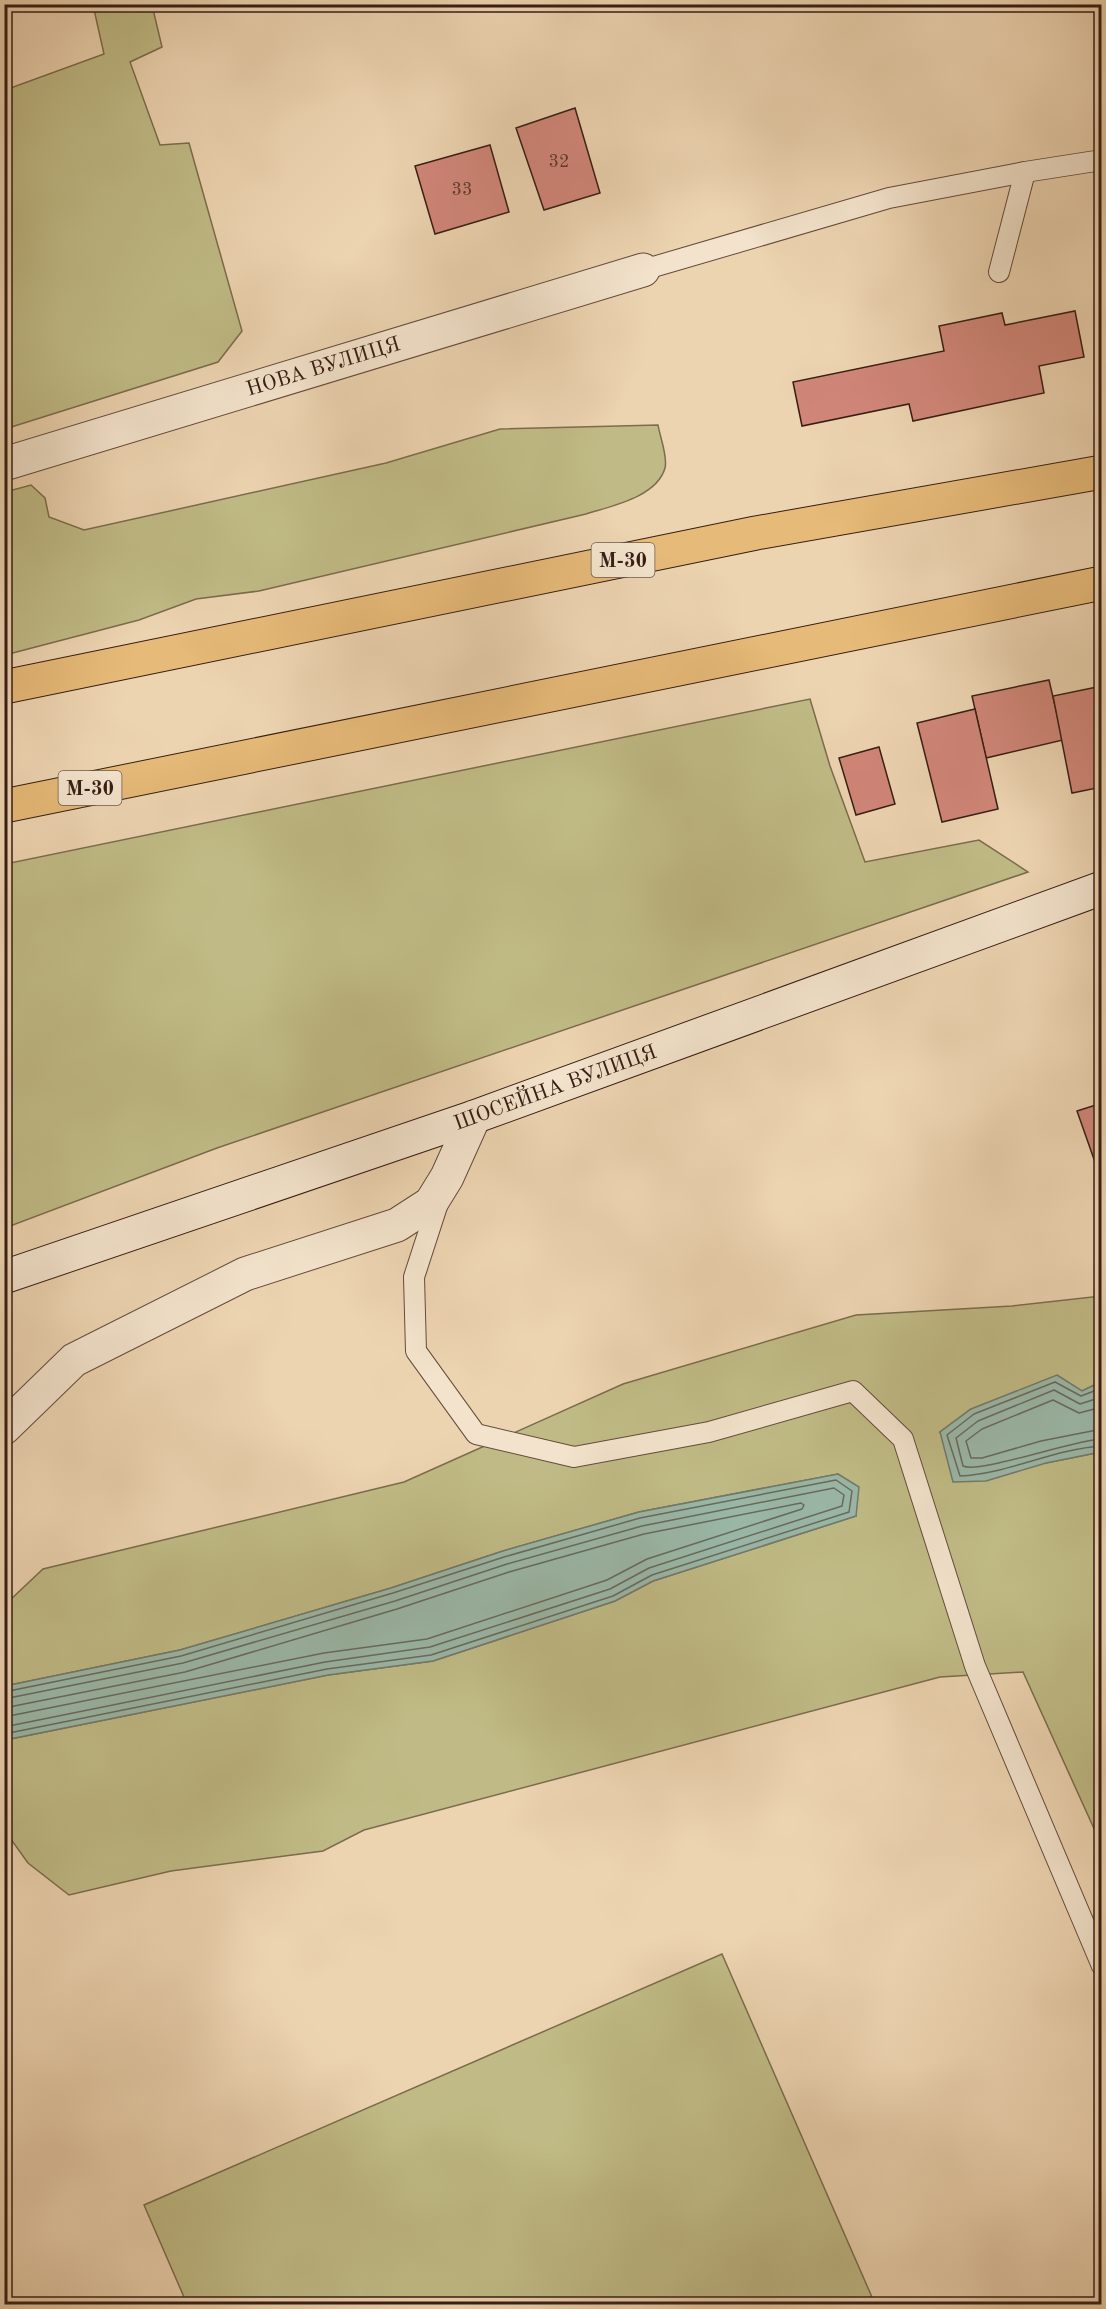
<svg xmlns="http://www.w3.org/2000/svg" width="1106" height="2309" font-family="'Old Standard TT',serif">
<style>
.green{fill:#c0bb86;stroke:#7b6c4d;stroke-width:1.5}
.water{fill:#9ab8a8;stroke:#727a6d;stroke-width:1.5}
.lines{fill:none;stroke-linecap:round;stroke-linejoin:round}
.shore{stroke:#686a5e;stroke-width:1.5}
.building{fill:#d18679;stroke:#361d14;stroke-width:1.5}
.lane-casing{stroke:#644b3b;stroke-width:22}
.street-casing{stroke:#644b3b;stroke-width:35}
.secondary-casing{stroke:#361d14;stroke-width:35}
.highway-casing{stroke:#361d14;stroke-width:35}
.lane{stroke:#f3e3cc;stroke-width:20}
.street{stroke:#f3e3cc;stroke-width:33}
.secondary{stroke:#f3e3cc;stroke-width:33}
.highway{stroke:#e6ba78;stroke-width:33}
.labels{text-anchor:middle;stroke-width:4.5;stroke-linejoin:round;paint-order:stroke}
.number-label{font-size:18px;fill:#5d372d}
.shield{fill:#f3e3cc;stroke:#6f584b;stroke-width:1.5}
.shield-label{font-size:20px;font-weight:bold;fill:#361d14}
.street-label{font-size:21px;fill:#361d14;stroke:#f3e3cc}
</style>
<rect width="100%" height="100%" fill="#edd4b1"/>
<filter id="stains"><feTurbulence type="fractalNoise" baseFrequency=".00333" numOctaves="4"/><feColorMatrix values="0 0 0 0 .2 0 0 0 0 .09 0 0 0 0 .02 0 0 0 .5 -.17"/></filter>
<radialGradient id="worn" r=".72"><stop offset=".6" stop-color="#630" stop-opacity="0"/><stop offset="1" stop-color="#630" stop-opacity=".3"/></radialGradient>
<!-- green -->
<g class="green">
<polygon points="93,5 152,5 162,47 130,62 160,145 189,143 242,331 218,362 5,429 5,90 104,54"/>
<path d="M 658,425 C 660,437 668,457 665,468 C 657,497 611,506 586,514 L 259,591 L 196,599 L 139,620 L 5,655 L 5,492 L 31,485 L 45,498 L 49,517 L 84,530 L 386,463 L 500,429 Z"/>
<polygon points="810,699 830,766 865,862 979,840 1028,872 217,1148 5,1228 5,864"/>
<polygon points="1101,1296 1101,1382 1082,1391 971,1409 940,1432 1046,1463 1101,1452 1101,1844 1023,1672 940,1677 364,1830 323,1851 171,1871 69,1895 28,1863 5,1831 5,1740 328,1675 433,1661 615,1601 653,1581 856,1516 838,1474 639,1512 503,1551 391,1588 180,1650 5,1686 4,1609 8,1602 43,1569 404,1482 623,1384 856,1315 1012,1306"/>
<polygon points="722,1954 875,2304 187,2304 144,2205"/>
</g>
<!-- water -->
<g class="water">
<polygon points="1057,1375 1082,1391 1101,1382 1101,1452 1046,1463 986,1481 953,1482 940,1432 971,1409"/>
<polygon points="838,1474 859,1487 856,1516 653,1581 615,1601 433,1661 328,1675 5,1740 5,1686 180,1650 391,1588 503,1551 639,1512"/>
</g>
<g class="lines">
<!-- shore -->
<g class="shore">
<path d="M 1102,1388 L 1081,1396 L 1055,1382 L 974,1414 L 947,1435 L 960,1476 C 1008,1474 1053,1449 1102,1446"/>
<path d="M 1102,1397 L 1080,1404 L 1054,1390 L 978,1421 L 956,1438 L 963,1466 C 979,1474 1073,1440 1102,1439"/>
<polyline points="1102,1407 1079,1413 1053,1400 982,1429 966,1441 971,1458 982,1458 1041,1441 1102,1429"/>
<polyline points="4,1692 181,1656 393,1593 504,1557 640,1518 836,1480 852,1491 849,1512 652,1575 613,1596 431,1655 327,1669 4,1734"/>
<polyline points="4,1699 183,1663 395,1601 507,1564 642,1526 834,1488 844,1495 842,1506 649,1568 610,1589 430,1647 325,1662 4,1727"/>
<polyline points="4,1708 185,1672 397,1609 509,1572 644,1534 801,1503 804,1505 802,1509 647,1559 607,1580 427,1639 324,1653 4,1717"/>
</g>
</g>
<!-- building -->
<g class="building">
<polygon points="575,108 600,193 544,210 516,128"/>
<polygon points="490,145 509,212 435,234 415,166"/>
<polygon points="1075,311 1084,357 1039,366 1044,393 913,421 909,404 802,426 793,382 944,351 939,326 1002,313 1005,325"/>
<polygon points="1049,680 1063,740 986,758 972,696"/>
<polygon points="1102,686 1102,787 1072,793 1053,696"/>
<polygon points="975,709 998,809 942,822 917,723"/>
<polygon points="879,747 895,804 856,815 839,758"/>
<polygon points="1102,1103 1102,1182 1077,1111"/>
</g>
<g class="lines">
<defs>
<g id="lane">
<polyline points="643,270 889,198 1025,172 1102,160"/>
<polyline points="999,272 1025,172"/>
<polyline points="440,1197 414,1277 416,1351 476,1434 574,1457 709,1432 853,1391 903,1439 975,1666 1102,1966"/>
</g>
<g id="street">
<polyline points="4,464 643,270"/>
<polyline points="4,1428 74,1360 245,1274 397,1225 431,1203 447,1177 474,1117"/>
</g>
<polyline id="secondary" points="4,1277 474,1117 1102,888"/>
<g id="highway">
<polyline points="4,687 756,533 1102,472"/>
<polyline points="4,806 1102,583"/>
</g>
</defs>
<!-- lane casing -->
<use href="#lane" class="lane-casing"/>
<!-- street casing -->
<use href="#street" class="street-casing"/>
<!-- secondary casing -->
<use href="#secondary" class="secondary-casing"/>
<!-- highway casing -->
<use href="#highway" class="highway-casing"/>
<!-- lane -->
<use href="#lane" class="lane"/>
<!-- street -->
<use href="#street" class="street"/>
<!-- secondary -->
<use href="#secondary" class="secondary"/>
<!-- highway -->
<use href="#highway" class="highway"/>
</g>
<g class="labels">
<!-- number labels -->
<g class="number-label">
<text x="559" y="167">32</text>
<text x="462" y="195">33</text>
</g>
<!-- shield labels -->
<g class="shield">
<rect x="591.5" y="543" width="63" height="34" rx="4.5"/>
<rect x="58.5" y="771" width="63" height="34" rx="4.5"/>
</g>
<g class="shield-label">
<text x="623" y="567">М-30</text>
<text x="90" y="795">М-30</text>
</g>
<!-- street labels -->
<g class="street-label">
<text transform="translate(323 366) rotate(-17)" y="7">НОВА ВУЛИЦЯ</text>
<text transform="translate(555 1087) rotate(-20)" y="7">ШОСЕЙНА ВУЛИЦЯ</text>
</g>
</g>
<!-- margin -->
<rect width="1106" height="2309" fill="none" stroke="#edd4b1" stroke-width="24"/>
<rect x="6" y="6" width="1094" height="2297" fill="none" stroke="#361d14" stroke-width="3"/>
<rect x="12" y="12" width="1082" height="2285" fill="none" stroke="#361d14" stroke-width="1.5"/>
<rect width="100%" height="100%" filter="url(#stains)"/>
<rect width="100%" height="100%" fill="url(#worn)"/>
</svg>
